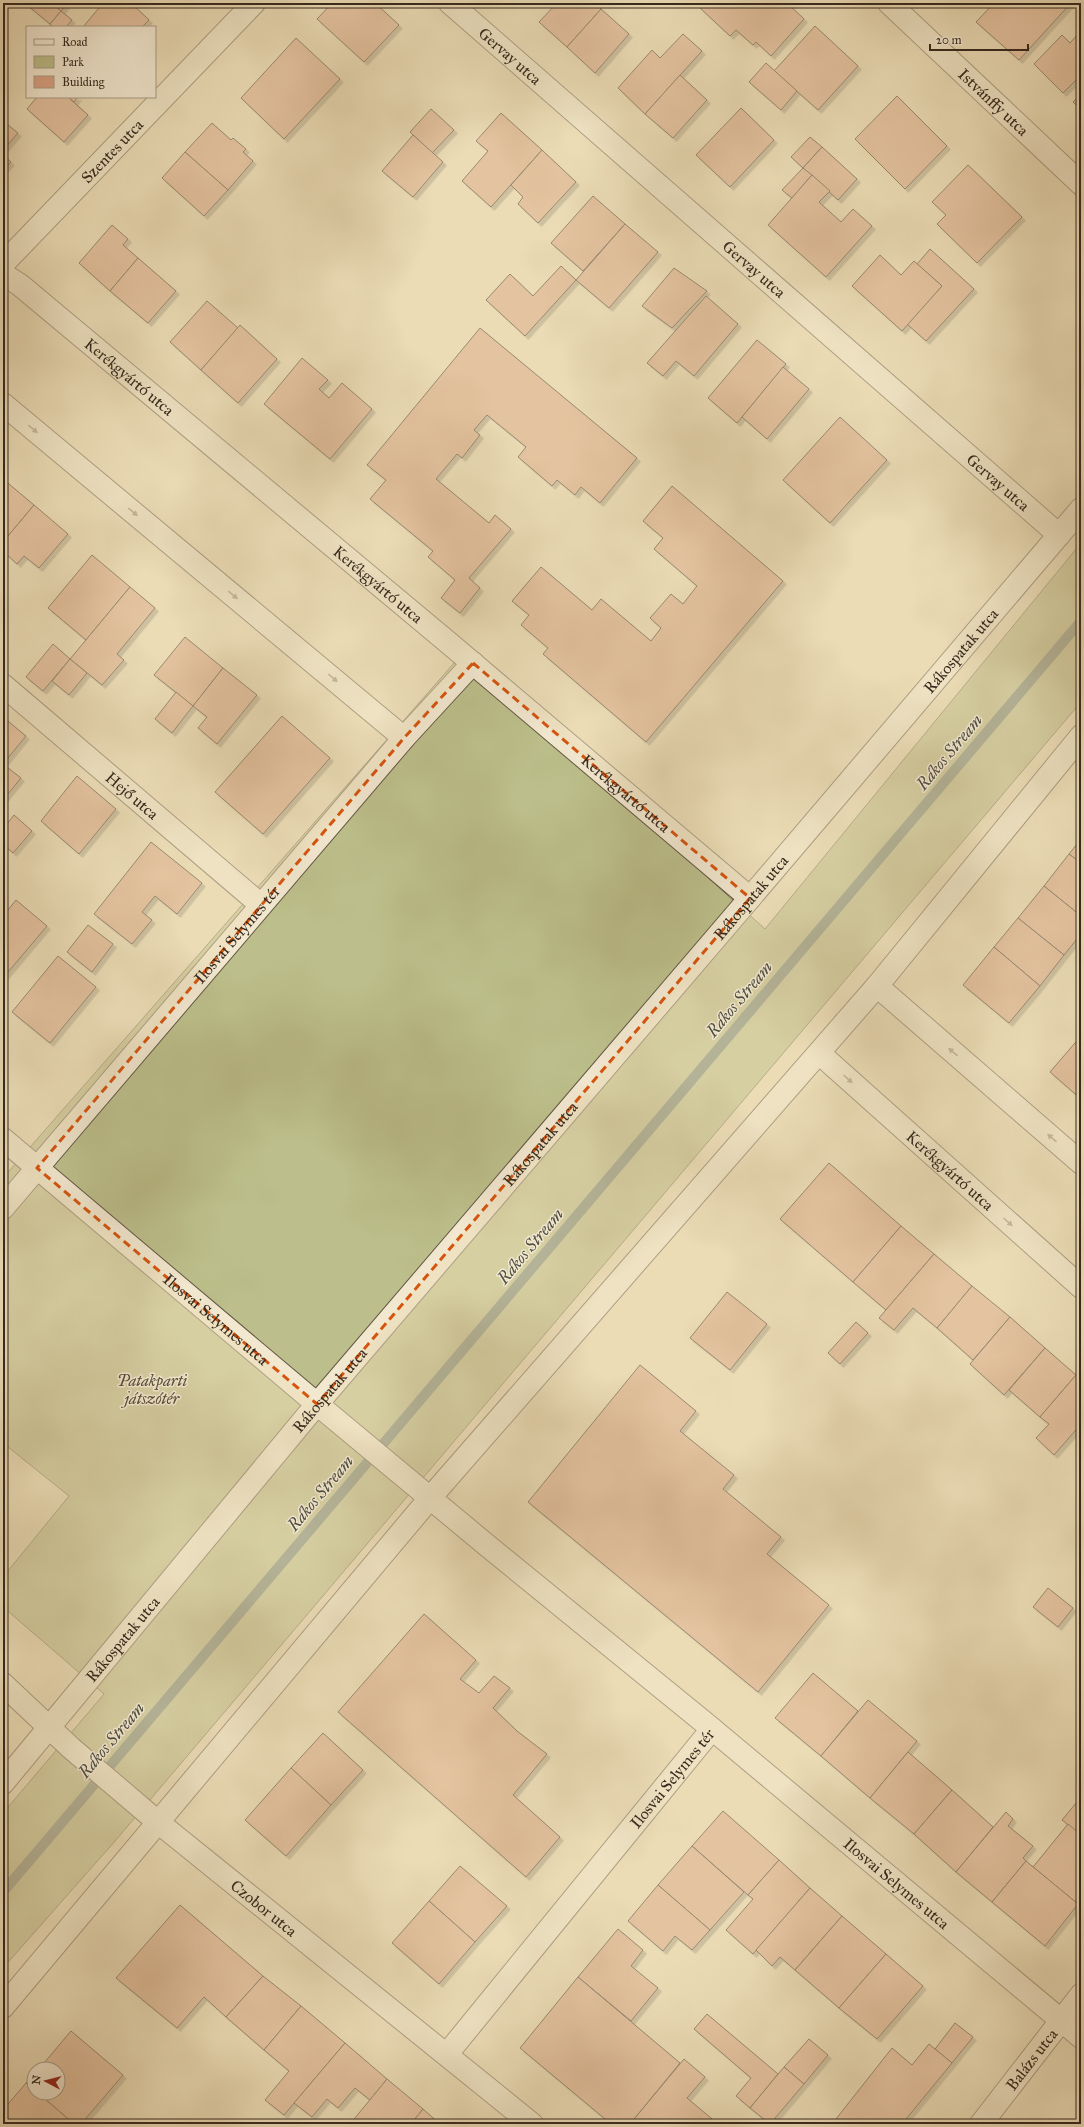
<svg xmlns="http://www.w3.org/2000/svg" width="1084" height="2127" font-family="'IM FELL Great Primer',serif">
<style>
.green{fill:#bcbf8b;stroke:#797454}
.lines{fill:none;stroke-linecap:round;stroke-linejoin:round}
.stream{stroke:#718174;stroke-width:10}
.building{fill:#dba486;stroke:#36291e;filter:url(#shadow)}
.minor-casing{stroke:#635644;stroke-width:24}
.tertiary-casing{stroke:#635644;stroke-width:24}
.minor{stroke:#f2e8d0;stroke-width:22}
.tertiary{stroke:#f2e8d0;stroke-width:22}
.oneway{fill:#948877}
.marked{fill:none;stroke:#d6540e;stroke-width:3;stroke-dasharray:8 5;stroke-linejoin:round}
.labels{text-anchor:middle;stroke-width:3;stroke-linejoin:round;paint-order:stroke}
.street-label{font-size:16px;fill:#36291e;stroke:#f2e8d0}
.park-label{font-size:16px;font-style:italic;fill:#584e39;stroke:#f2e8d0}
.water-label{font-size:17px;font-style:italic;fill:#4e4e42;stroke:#f2e8d0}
</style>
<defs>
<filter id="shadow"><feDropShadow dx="3.5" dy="3.5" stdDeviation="0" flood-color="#0004"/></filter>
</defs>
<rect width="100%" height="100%" fill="#ebdcb7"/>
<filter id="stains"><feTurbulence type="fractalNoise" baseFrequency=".005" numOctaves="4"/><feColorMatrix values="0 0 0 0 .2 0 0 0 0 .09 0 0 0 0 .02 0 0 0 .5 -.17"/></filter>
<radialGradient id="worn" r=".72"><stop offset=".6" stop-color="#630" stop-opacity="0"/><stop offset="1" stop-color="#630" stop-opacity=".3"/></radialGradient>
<!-- green -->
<polygon class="green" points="1081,543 1081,702 116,1840 3,1968 3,1813 104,1694 3,1607 3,1577 69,1496 3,1443 3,1178 461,655 765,929"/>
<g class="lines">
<!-- stream -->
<polyline class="stream" points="3,1892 1081,621"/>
</g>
<!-- building -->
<g class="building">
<polygon points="29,3 52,3 61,11 50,24 27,5"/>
<polygon points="52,3 68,3 61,11"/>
<polygon points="103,3 131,3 149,20 142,27 83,27"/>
<polygon points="332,3 375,3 399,25 364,62 317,19"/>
<polygon points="557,3 595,3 601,9 567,47 539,22"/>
<polygon points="705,3 787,3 804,19 771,56 756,42 753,45 736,30 730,36 700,8"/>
<polygon points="994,3 1071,3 1019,60 976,22"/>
<polygon points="601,9 629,34 595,73 567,47"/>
<polygon points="61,11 72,20 66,27 53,27 50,24"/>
<polygon points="815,26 858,66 818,110 774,71"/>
<polygon points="683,34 702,51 645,114 618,88 652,50 660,58"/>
<polygon points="1062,35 1070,43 1077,35 1081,39 1081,75 1063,93 1034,64"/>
<polygon points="296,38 340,79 284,139 241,98"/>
<polygon points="766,63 797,91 781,110 749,82"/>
<polygon points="680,75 707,100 673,138 645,114"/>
<polygon points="1081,94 1081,110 1073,102"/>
<polygon points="897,96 947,146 905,189 855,139"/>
<polygon points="37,97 68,97 88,115 64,142 27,109"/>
<polygon points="68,97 78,97 74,102"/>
<polygon points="741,108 774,140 730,187 696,155"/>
<polygon points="431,109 454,130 432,153 410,132"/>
<polygon points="501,113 542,150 491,207 462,181 488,151 476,141"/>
<polygon points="3,121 18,133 3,150"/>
<polygon points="212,123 231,140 233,138 246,149 243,152 253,161 228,190 185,152"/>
<polygon points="413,135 443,162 413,197 382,171"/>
<polygon points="810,137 822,147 803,168 791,157"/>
<polygon points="822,147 857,179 838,200 803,168"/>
<polygon points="542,150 576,182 538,223 518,204 523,197 511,185"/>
<polygon points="185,152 228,190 204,216 162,178"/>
<polygon points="3,155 11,162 3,171"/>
<polygon points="968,165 1022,217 977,263 937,224 946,215 932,202"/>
<polygon points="803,168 812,175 792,198 782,190"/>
<polygon points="812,175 830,191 819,202 841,222 853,209 872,226 826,277 768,225"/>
<polygon points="593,196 625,224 583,271 551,243"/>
<polygon points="625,224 658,252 609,308 576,280"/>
<polygon points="112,225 128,239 123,245 138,258 110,291 79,263"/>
<polygon points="930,249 974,289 926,341 907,324 942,286 917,264"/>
<polygon points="880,255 901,275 914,261 942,286 902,331 852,286"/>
<polygon points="138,258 176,291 148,323 110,291"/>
<polygon points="561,266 576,280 525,336 486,300 510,274 533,296"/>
<polygon points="674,268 707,291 672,328 642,306"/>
<polygon points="706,296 738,324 694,376 676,361 663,376 647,363"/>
<polygon points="207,301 238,328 201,370 170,342"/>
<polygon points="240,325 277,359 238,403 201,370"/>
<polygon points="480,328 637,458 600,503 581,487 575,495 557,480 552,486 518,457 526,447 487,415 474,430 480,435 462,458 457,454 436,479 489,523 495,515 511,529 469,578 480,588 460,613 441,598 455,580 428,557 433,551 370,499 386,480 367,465"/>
<polygon points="757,340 786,364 737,423 708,398"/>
<polygon points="302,358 328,380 319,389 329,398 342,383 372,409 330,459 264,404"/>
<polygon points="783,367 809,389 767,439 742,417"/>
<polygon points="840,417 887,460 830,523 783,480"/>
<polygon points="3,479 34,505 3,542"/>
<polygon points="672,486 783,581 646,742 543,654 548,648 521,625 529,615 512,601 541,567 592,610 601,599 651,641 661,628 650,618 671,594 683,604 697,586 654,549 663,538 643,521"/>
<polygon points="34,505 68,534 39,568 24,556 17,564 3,551 3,542"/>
<polygon points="92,555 130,587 86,640 48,608"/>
<polygon points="130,587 155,608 117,654 124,660 102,685 70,659"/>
<polygon points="185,637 223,668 193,706 154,675"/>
<polygon points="53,644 70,659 43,691 26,677"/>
<polygon points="70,659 87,673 69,695 52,681"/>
<polygon points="223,668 257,695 217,744 198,728 207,717 193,706"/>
<polygon points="176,692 193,706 172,733 155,719"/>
<polygon points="282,716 330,758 263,834 215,792"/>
<polygon points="3,717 26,736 3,764"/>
<polygon points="3,764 21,778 3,800"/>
<polygon points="77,776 116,809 79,854 41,821"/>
<polygon points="14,815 32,831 13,853 3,844 3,829"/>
<polygon points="1081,839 1081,863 1069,854"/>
<polygon points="151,842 202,883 177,914 155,896 142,912 152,920 132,944 94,914"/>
<polygon points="1069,854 1081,863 1081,916 1044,886"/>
<polygon points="1044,886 1081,916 1081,934 1064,955 1018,918"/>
<polygon points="16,900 47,926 3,978 3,916"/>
<polygon points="1018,918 1064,955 1040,986 994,947"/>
<polygon points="88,925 113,944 92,972 67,952"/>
<polygon points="994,947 1040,986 1009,1023 963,985"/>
<polygon points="58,956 96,987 50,1043 12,1012"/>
<polygon points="1081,1036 1081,1099 1050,1072"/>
<polygon points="829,1163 901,1226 853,1282 780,1219"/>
<polygon points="901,1226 934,1254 886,1310 853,1282"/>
<polygon points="934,1254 972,1286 937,1328 913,1308 894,1330 879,1318"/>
<polygon points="972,1286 1010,1317 973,1360 937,1328"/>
<polygon points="727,1292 767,1324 730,1370 690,1338"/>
<polygon points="1010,1317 1045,1348 1004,1395 970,1364"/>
<polygon points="856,1322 868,1333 840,1364 828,1353"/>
<polygon points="1045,1348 1076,1375 1040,1417 1009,1390"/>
<polygon points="640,1365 696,1411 680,1431 734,1475 723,1489 781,1537 767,1554 829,1605 758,1692 528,1502"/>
<polygon points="1076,1375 1081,1379 1081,1424 1054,1455 1036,1438 1049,1424 1040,1417"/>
<polygon points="1048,1588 1073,1608 1058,1627 1033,1607"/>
<polygon points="424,1614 476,1660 460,1679 479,1693 494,1676 510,1688 493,1708 517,1731 547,1754 513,1795 560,1837 526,1877 338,1712"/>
<polygon points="813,1673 858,1711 821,1756 775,1718"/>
<polygon points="868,1700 917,1741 870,1798 821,1756"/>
<polygon points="323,1733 363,1770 331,1805 291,1768"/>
<polygon points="908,1752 952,1790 914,1834 870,1798"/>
<polygon points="291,1768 331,1805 286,1856 245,1820"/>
<polygon points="952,1790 993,1827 956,1872 914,1834"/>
<polygon points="1081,1797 1081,1835 1062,1820"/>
<polygon points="723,1811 779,1860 748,1895 692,1846"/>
<polygon points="1006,1812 1013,1819 1008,1826 1033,1846 1023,1858 1026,1861 992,1902 956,1872"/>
<polygon points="1068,1824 1081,1835 1081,1901 1078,1904 1033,1867"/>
<polygon points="692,1846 744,1892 710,1930 658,1885"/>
<polygon points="779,1860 810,1888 753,1954 726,1930 753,1899 748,1895"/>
<polygon points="1026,1861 1078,1904 1045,1946 992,1902"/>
<polygon points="460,1866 507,1906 475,1942 429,1901"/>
<polygon points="658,1885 710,1930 692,1950 675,1936 663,1951 628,1921"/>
<polygon points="810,1888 842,1916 795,1970 780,1957 772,1966 756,1950"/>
<polygon points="429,1901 475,1942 439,1984 392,1943"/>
<polygon points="180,1905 263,1976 226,2017 204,1997 177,2028 116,1978"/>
<polygon points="842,1916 886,1954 839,2008 795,1970"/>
<polygon points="618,1929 643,1950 631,1966 658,1988 631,2021 578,1977"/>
<polygon points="886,1954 923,1986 877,2039 839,2008"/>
<polygon points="263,1976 301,2006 264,2050 226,2017"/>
<polygon points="578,1977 680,2063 630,2124 611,2124 520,2048"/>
<polygon points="301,2006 345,2043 284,2115 265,2100 289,2071 264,2050"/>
<polygon points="707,2014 778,2074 750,2108 736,2096 751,2078 694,2029"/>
<polygon points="955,2023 973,2037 952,2063 935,2049"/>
<polygon points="71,2031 123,2075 81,2124 74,2124 38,2093 58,2093 58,2069 39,2069"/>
<polygon points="809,2039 828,2055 804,2084 784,2067"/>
<polygon points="345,2043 387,2079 370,2100 355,2088 338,2108 327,2099 312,2117 294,2103"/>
<polygon points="929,2044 952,2063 902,2124 832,2124 892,2048 912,2065"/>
<polygon points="684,2059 705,2077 687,2098 718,2124 630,2124"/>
<polygon points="784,2067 804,2084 770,2124 750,2108"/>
<polygon points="34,2075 34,2090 26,2083"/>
<polygon points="387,2079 423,2109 411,2124 350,2124"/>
<polygon points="26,2083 34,2090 34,2093 38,2093 74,2124 3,2124 3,2110"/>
<polygon points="423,2109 440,2124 411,2124"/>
</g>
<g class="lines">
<defs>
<g id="minor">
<path id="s1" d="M 450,3 L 1059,535"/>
<path id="s2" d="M 889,3 L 1081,184"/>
<path id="s3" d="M 3,264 L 254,3"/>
<path id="s4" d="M 3,274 L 20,285 L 450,644 L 750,898"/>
<polyline points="3,404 404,738"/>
<path id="s5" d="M 3,685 L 261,905"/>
<polyline points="877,986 1081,1163"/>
<path id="s6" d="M 819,1053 L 1081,1287"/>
<path id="s7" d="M 3,1139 L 317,1404 L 489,1547 L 705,1723 L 1081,2037"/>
<path id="s8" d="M 3,1208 L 404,738 L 473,663"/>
<path id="s9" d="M 3,1684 L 71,1748 L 159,1823 L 532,2124"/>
<path id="s10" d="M 3,1783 L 317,1404 L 750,898 L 1081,509"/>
<path id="s11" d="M 447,2054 L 712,1729"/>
<path id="s12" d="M 981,2124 L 1081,1995"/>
</g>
<polyline id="tertiary" points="3,2007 430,1498 877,986 1081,736"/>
</defs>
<!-- minor casing -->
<use href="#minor" class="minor-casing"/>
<!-- tertiary casing -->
<use href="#tertiary" class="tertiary-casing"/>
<!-- minor -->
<use href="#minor" class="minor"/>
<!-- tertiary -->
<use href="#tertiary" class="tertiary"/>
</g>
<!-- one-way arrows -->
<defs><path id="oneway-solid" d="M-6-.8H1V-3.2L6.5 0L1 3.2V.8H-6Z"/></defs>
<g class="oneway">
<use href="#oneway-solid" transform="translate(33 429) rotate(40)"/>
<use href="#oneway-solid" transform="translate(133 512) rotate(40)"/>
<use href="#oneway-solid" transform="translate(233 595) rotate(40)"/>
<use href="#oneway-solid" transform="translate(333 678) rotate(40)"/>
<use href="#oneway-solid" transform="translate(953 1052) rotate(-139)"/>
<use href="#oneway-solid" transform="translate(848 1079) rotate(42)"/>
<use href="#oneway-solid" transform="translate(1052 1138) rotate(-139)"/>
<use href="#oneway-solid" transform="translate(1008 1222) rotate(42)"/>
</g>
<!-- marked area -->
<path d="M0 0H1084V2127H0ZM 473,663 L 750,898 L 317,1404 L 37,1168 L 404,738 Z" fill="#ebdcb7" fill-opacity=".55" fill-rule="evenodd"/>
<path class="marked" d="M 473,663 L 750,898 L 317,1404 L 37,1168 L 404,738 Z"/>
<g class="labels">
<!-- street labels -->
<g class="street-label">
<text dy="6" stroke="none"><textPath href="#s1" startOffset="80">Gervay utca</textPath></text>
<text dy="6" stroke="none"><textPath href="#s2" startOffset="144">Istvánffy utca</textPath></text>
<text dy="6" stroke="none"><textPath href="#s3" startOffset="157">Szentes utca</textPath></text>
<text dy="6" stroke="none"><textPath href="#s1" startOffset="404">Gervay utca</textPath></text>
<text dy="6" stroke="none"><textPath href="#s4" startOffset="163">Kerékgyártó utca</textPath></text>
<text dy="6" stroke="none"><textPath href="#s1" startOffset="728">Gervay utca</textPath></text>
<text dy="6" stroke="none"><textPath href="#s4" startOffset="487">Kerékgyártó utca</textPath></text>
<text dy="6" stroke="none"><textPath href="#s10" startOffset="1483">Rákospatak utca</textPath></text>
<text dy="6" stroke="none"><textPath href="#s4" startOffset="811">Kerékgyártó utca</textPath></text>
<text dy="6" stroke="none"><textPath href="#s5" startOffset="170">Hejő utca</textPath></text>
<text dy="6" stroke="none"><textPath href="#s10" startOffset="1159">Rákospatak utca</textPath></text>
<text dy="6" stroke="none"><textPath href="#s8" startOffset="360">Ilosvai Selymes tér</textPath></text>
<text dy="6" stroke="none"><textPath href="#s10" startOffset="835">Rákospatak utca</textPath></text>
<text dy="6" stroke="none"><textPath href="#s6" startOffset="176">Kerékgyártó utca</textPath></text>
<text dy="6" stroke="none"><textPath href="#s7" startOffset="279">Ilosvai Selymes utca</textPath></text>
<text dy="6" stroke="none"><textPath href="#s10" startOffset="511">Rákospatak utca</textPath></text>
<text dy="6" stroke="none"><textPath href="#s10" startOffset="187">Rákospatak utca</textPath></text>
<text dy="6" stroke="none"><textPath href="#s11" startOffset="356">Ilosvai Selymes tér</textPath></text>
<text dy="6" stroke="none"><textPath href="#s7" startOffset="1163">Ilosvai Selymes utca</textPath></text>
<text dy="6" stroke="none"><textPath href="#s9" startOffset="344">Czobor utca</textPath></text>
<text dy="6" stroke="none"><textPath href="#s12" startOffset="82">Balázs utca</textPath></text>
</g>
<!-- park labels -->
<g class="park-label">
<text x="152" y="1386">Patakparti<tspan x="152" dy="18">játszótér</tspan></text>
</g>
<!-- water labels -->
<g class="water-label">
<text transform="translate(949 752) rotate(-50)" y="6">Rákos Stream</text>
<text transform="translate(739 999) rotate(-50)" y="6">Rákos Stream</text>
<text transform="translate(530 1246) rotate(-50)" y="6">Rákos Stream</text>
<text transform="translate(320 1493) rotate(-50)" y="6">Rákos Stream</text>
<text transform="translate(111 1740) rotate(-50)" y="6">Rákos Stream</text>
</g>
</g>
<!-- margin -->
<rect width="1084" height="2127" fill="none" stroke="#ebdcb7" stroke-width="16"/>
<rect x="4" y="4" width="1076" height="2119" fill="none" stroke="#36291e" stroke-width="2"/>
<rect x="8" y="8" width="1068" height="2111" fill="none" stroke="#36291e"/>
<!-- legend -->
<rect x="26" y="26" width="130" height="72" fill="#f2e8d0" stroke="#a79c89"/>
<rect x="34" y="39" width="20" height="6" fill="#f2e8d0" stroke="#a79c89"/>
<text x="62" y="46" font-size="12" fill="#36291e">Road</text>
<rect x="34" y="56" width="20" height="12" fill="#bcbf8b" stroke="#a79c89"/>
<text x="62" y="66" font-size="12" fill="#36291e">Park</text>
<rect x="34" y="76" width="20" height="12" fill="#dba486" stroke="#a79c89"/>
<text x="62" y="86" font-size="12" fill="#36291e">Building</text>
<!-- north arrow -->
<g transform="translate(46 2081) rotate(277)"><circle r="19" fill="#f2e8d0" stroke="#a79c89"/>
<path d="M0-3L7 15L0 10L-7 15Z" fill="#8f2418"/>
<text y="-6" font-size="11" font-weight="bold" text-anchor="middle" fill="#36291e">N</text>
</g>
<!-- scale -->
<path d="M930 44v6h98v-6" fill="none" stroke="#36291e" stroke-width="2"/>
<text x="936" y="44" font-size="12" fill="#36291e" stroke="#f2e8d0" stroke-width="3" paint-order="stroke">20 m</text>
<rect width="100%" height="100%" filter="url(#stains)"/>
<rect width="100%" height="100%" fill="url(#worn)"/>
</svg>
